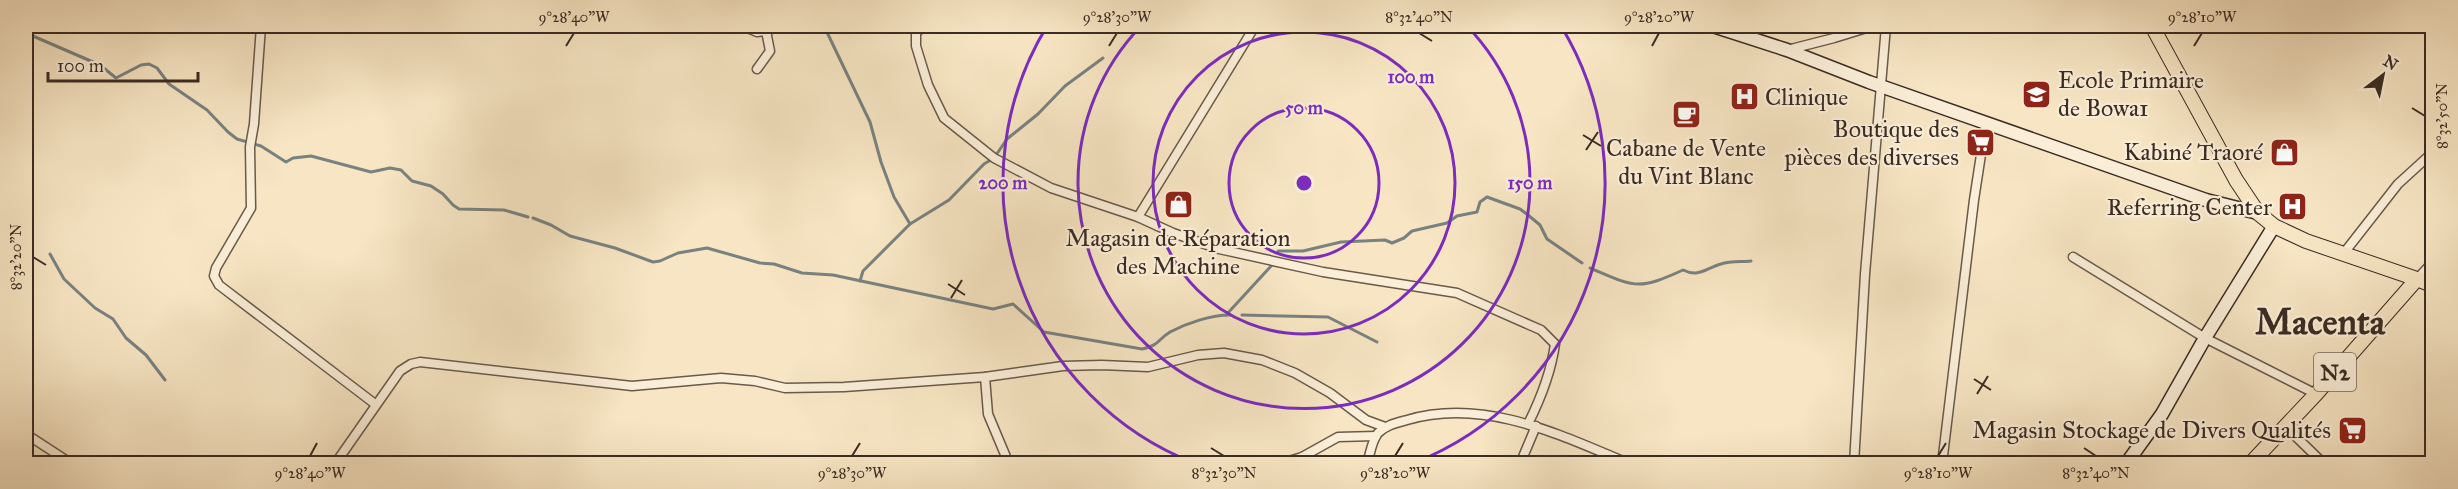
<svg xmlns="http://www.w3.org/2000/svg" width="2458" height="489" font-family="'IM FELL Great Primer',serif">
<style>
.lines{fill:none;stroke-linecap:round;stroke-linejoin:round}
.stream{stroke:#788281;stroke-width:3}
.minor-casing{stroke:#695a4b;stroke-width:11}
.secondary-casing{stroke:#3a2b23;stroke-width:15}
.primary-casing{stroke:#3a2b23;stroke-width:16}
.trunk-casing{stroke:#3a2b23;stroke-width:16}
.minor{stroke:#faeed8;stroke-width:8}
.secondary{stroke:#faeed8;stroke-width:12}
.primary{stroke:#f7e5c3;stroke-width:14}
.trunk{stroke:#f7e5c3;stroke-width:14}
.ticks{fill:none;stroke:#3a2b23;stroke-width:2}
.ring{fill:none;stroke:#7b2cbf;stroke-width:3}
.labels{text-anchor:middle;stroke-width:4.5;stroke-linejoin:round;paint-order:stroke}
.shield{fill:#faeed8;stroke:#746659;stroke-width:1.5}
.shield-label{font-size:22px;font-weight:bold;fill:#3a2b23}
.poi-label{font-size:24px;fill:#3a2b23;stroke:#faeed8;text-anchor:end}
.town-label{font-size:36px;font-weight:bold;fill:#3a2b23;stroke:#faeed8}
.centre{fill:#7b2cbf;stroke:#faeed8;stroke-width:3}
.ring-label{font-size:18px;text-anchor:middle;font-weight:bold;fill:#7b2cbf;stroke:#faeed8;stroke-width:4.5;stroke-linejoin:round;paint-order:stroke}
.neatline{fill:none;stroke:#3a2b23;stroke-width:2}
.ticks-label{font-size:15px;text-anchor:middle;fill:#3a2b23}
</style>
<rect width="100%" height="100%" fill="#f7e5c3"/>
<filter id="stains"><feTurbulence type="fractalNoise" baseFrequency=".00333" numOctaves="4"/><feColorMatrix values="0 0 0 0 .2 0 0 0 0 .09 0 0 0 0 .02 0 0 0 .5 -.17"/></filter>
<radialGradient id="worn" r=".72"><stop offset=".6" stop-color="#630" stop-opacity="0"/><stop offset="1" stop-color="#630" stop-opacity=".3"/></radialGradient>
<g class="lines">
<!-- stream -->
<g class="stream">
<polyline points="824,26 870,122 881,162 894,197 910,224"/>
<polyline points="26,33 100,65 116,78 141,65 149,64 157,68 169,84 207,110 228,132 237,139 261,146 286,162 293,158 311,156 371,172 390,168 401,170 412,181 431,186 443,194 453,205 459,209 504,210 528,217"/>
<path d="M 533,218 L 551,225 L 570,236 L 615,248 L 653,262 L 660,261 L 678,253 L 707,248 L 760,263 L 774,264 L 802,273 L 833,275 L 993,309 L 1013,304 L 1044,332 L 1142,349 C 1160,345 1157,340 1170,332 C 1187,323 1211,315 1230,315"/>
<polyline points="1278,251 1303,251 1341,242 1385,240 1392,243 1404,238 1412,231 1447,223 1457,216 1477,212 1480,202 1487,197 1520,209 1528,215 1540,225 1547,239 1582,263"/>
<polyline points="50,254 64,279 95,308 113,319 126,338 146,355 165,380"/>
<path d="M 1590,268 C 1635,287 1637,291 1683,270 C 1699,278 1706,268 1721,264 C 1730,261 1742,262 1751,261"/>
<polyline points="860,281 863,271 910,224 949,200 984,164 994,158 1007,139 1038,114 1065,86 1103,58"/>
<polyline points="1226,315 1272,265"/>
<polyline points="1242,315 1328,317 1377,342"/>
</g>
<defs>
<g id="minor">
<polyline points="261,26 254,124 250,147 251,208 216,268 214,276 219,285 375,404"/>
<polyline points="743,26 757,32 767,31"/>
<path d="M 923,26 L 916,33 L 916,46 L 928,85 L 944,118 L 994,158 L 1051,188 L 1138,217 L 1173,233 L 1219,249 L 1323,272 L 1457,293 L 1541,330 L 1555,344 C 1551,373 1541,398 1528,424"/>
<polyline points="1787,50 1834,38 1873,26"/>
<polyline points="757,69 770,51 767,36 768,26"/>
<polyline points="1138,217 1255,26"/>
<polyline points="2344,253 2398,184 2432,153"/>
<polyline points="2073,257 2205,338 2316,394"/>
<polyline points="2417,279 2432,263"/>
<polyline points="985,377 988,414 1009,464"/>
<polyline points="2285,426 2324,464"/>
<polyline points="26,434 72,464"/>
<polyline points="1302,457 1333,464"/>
<polyline points="335,464 400,371 411,364 420,362 632,386 721,378 755,381 785,388 844,387 985,377 1063,366 1102,365 1148,367 1198,355 1224,353 1262,360 1295,373 1330,393 1366,420 1385,427"/>
<polyline points="1279,464 1302,457 1338,437 1376,436"/>
<path d="M 1367,464 C 1370,454 1372,440 1378,433 C 1386,425 1396,423 1407,420 C 1484,397 1560,435 1630,464"/>
<polyline points="1520,464 1536,426"/>
<polyline points="1854,464 1865,274 1886,26"/>
<polyline points="1942,464 1974,200 1986,122"/>
</g>
<g id="secondary">
<polyline points="1713,26 1787,50 1869,82 2206,200 2258,213"/>
<polyline points="2126,464 2162,414 2205,338 2274,226"/>
</g>
<polyline id="primary" points="2417,279 2432,285"/>
<polyline id="trunk" points="2152,26 2236,180 2258,213 2274,226 2306,241 2417,279 2316,394 2250,464"/>
</defs>
<!-- minor casing -->
<use href="#minor" class="minor-casing"/>
<!-- secondary casing -->
<use href="#secondary" class="secondary-casing"/>
<!-- primary casing -->
<use href="#primary" class="primary-casing"/>
<!-- trunk casing -->
<use href="#trunk" class="trunk-casing"/>
<!-- minor -->
<use href="#minor" class="minor"/>
<!-- secondary -->
<use href="#secondary" class="secondary"/>
<!-- primary -->
<use href="#primary" class="primary"/>
<!-- trunk -->
<use href="#trunk" class="trunk"/>
</g>
<!-- ticks -->
<path class="ticks" d="M 1419,33 L 1432,41M 566,46 L 574,33M 1109,46 L 1117,33M 1652,46 L 1659,33M 2194,46 L 2202,33M 2412,108 L 2425,116M 1583,135 L 1601,146M 1586,150 L 1598,132M 33,257 L 46,265M 948,284 L 965,295M 951,298 L 962,280M 1974,379 L 1991,390M 1977,394 L 1988,376M 1211,448 L 1224,456M 2084,448 L 2096,456M 310,456 L 317,443M 852,456 L 860,443M 1395,456 L 1403,443M 1938,456 L 1946,443"/>
<!-- distance rings -->
<g class="ring">
<circle cx="1304" cy="183" r="75"/>
<circle cx="1304" cy="183" r="151"/>
<path d="M1467 26A226 226 0 1 1 1141 26"/>
<path d="M1194 463A301 301 0 0 1 1047 26M1561 26A301 301 0 0 1 1414 463"/>
</g>
<!-- icons -->
<defs>
<symbol id="school-square" viewBox="-11 -11 22 22"><rect x="-9" y="-9" width="18" height="18" rx="4" fill="#8f2418" stroke="#faeed8"/><path d="M0-5L7-2L0 1L-7-2ZM-4 1L0 2.5L4 1V4Q0 6-4 4Z" fill="#fff"/></symbol>
<symbol id="hospital-square" viewBox="-11 -11 22 22"><rect x="-9" y="-9" width="18" height="18" rx="4" fill="#8f2418" stroke="#faeed8"/><path d="M-5-5h3v3.5h4V-5h3V5h-3V1.5h-4V5h-3Z" fill="#fff"/></symbol>
<symbol id="cafe-square" viewBox="-11 -11 22 22"><rect x="-9" y="-9" width="18" height="18" rx="4" fill="#8f2418" stroke="#faeed8"/><path d="M-5.5-4.5H6V0H3Q3 3.5 0 3.5H-2.5Q-5.5 3.5-5.5 0ZM3-3.2v2h1.7v-2ZM-6 4.5H4V6H-6Z" fill="#fff"/></symbol>
<symbol id="supermarket-square" viewBox="-11 -11 22 22"><rect x="-9" y="-9" width="18" height="18" rx="4" fill="#8f2418" stroke="#faeed8"/><path d="M-6-5.5h2.5l.6 2H6L4.5 2H-2.5L-4.4-4H-6ZM-1.5 3.2a1.3 1.3 0 1 0 .1 0ZM3 3.2a1.3 1.3 0 1 0 .1 0Z" fill="#fff"/></symbol>
<symbol id="shop-square" viewBox="-11 -11 22 22"><rect x="-9" y="-9" width="18" height="18" rx="4" fill="#8f2418" stroke="#faeed8"/><path d="M-5-2.5h2.3a2.7 3.5 0 0 1 5.4 0H5L5.5 6h-11ZM-1.5-2.5h3a1.5 2.3 0 0 0-3 0Z" fill="#fff"/></symbol>
</defs>
<g fill-rule="evenodd">
<use href="#school-square" x="2020" y="78" width="33" height="33"/>
<use href="#hospital-square" x="1728" y="80" width="33" height="33"/>
<use href="#cafe-square" x="1670" y="98" width="33" height="33"/>
<use href="#supermarket-square" x="1964" y="126" width="33" height="33"/>
<use href="#shop-square" x="2268" y="136" width="33" height="33"/>
<use href="#shop-square" x="1162" y="188" width="33" height="33"/>
<use href="#hospital-square" x="2276" y="190" width="33" height="33"/>
<use href="#supermarket-square" x="2336" y="414" width="33" height="33"/>
</g>
<g class="labels">
<!-- shield labels -->
<rect class="shield" x="2314" y="353" width="42" height="38" rx="4.5"/>
<g class="shield-label">
<text x="2335" y="380">N2</text>
</g>
<!-- poi labels -->
<g class="poi-label">
<text x="2058" y="88" text-anchor="start">Ecole Primaire<tspan x="2058" dy="28">de Bowa1</tspan></text>
<text x="1765" y="105" text-anchor="start">Clinique</text>
<text x="1959" y="137">Boutique des<tspan x="1959" dy="28">pièces des diverses</tspan></text>
<text x="1686" y="156" text-anchor="middle">Cabane de Vente<tspan x="1686" dy="28">du Vint Blanc</tspan></text>
<text x="2263" y="160">Kabiné Traoré</text>
<text x="2272" y="215">Referring Center</text>
<text x="1178" y="246" text-anchor="middle">Magasin de Réparation<tspan x="1178" dy="28">des Machine</tspan></text>
<text x="2331" y="438">Magasin Stockage de Divers Qualités</text>
</g>
<!-- town labels -->
<g class="town-label">
<text x="2320" y="334">Macenta</text>
</g>
</g>
<circle cx="1304" cy="183" r="9" class="centre"/>
<g class="ring-label">
<text x="1411" y="83">100 m</text>
<text x="1304" y="114">50 m</text>
<text x="1530" y="189">150 m</text>
<text x="1003" y="189">200 m</text>
</g>
<!-- margin -->
<rect width="2458" height="489" fill="none" stroke="#f7e5c3" stroke-width="66"/>
<!-- north arrow -->
<g transform="translate(2383 75) rotate(32)" stroke="#faeed8" stroke-width="4.5" paint-order="stroke">
<path d="M0-4.5L10 22L0 15L-10 22Z" fill="#3a2b23"/>
<text y="-9" font-size="16" font-weight="bold" text-anchor="middle" fill="#3a2b23">N</text>
</g>
<!-- scale -->
<path d="M48 72v9h150v-9" fill="none" stroke="#3a2b23" stroke-width="3"/>
<text x="57" y="72" font-size="18" fill="#3a2b23" stroke="#faeed8" stroke-width="4.5" paint-order="stroke">100 m</text>
<rect x="33" y="33" width="2392" height="423" class="neatline"/>
<g class="ticks-label">
<text x="574" y="22">9°28'40"W</text>
<text x="1117" y="22">9°28'30"W</text>
<text x="1419" y="22">8°32'40"N</text>
<text x="1659" y="22">9°28'20"W</text>
<text x="2202" y="22">9°28'10"W</text>
<text transform="translate(2442 116) rotate(-90)" y="5">8°32'50"N</text>
<text transform="translate(16 257) rotate(-90)" y="5">8°32'20"N</text>
<text x="310" y="478">9°28'40"W</text>
<text x="852" y="478">9°28'30"W</text>
<text x="1224" y="478">8°32'30"N</text>
<text x="1395" y="478">9°28'20"W</text>
<text x="1938" y="478">9°28'10"W</text>
<text x="2096" y="478">8°32'40"N</text>
</g>
<rect width="100%" height="100%" filter="url(#stains)"/>
<rect width="100%" height="100%" fill="url(#worn)"/>
</svg>
